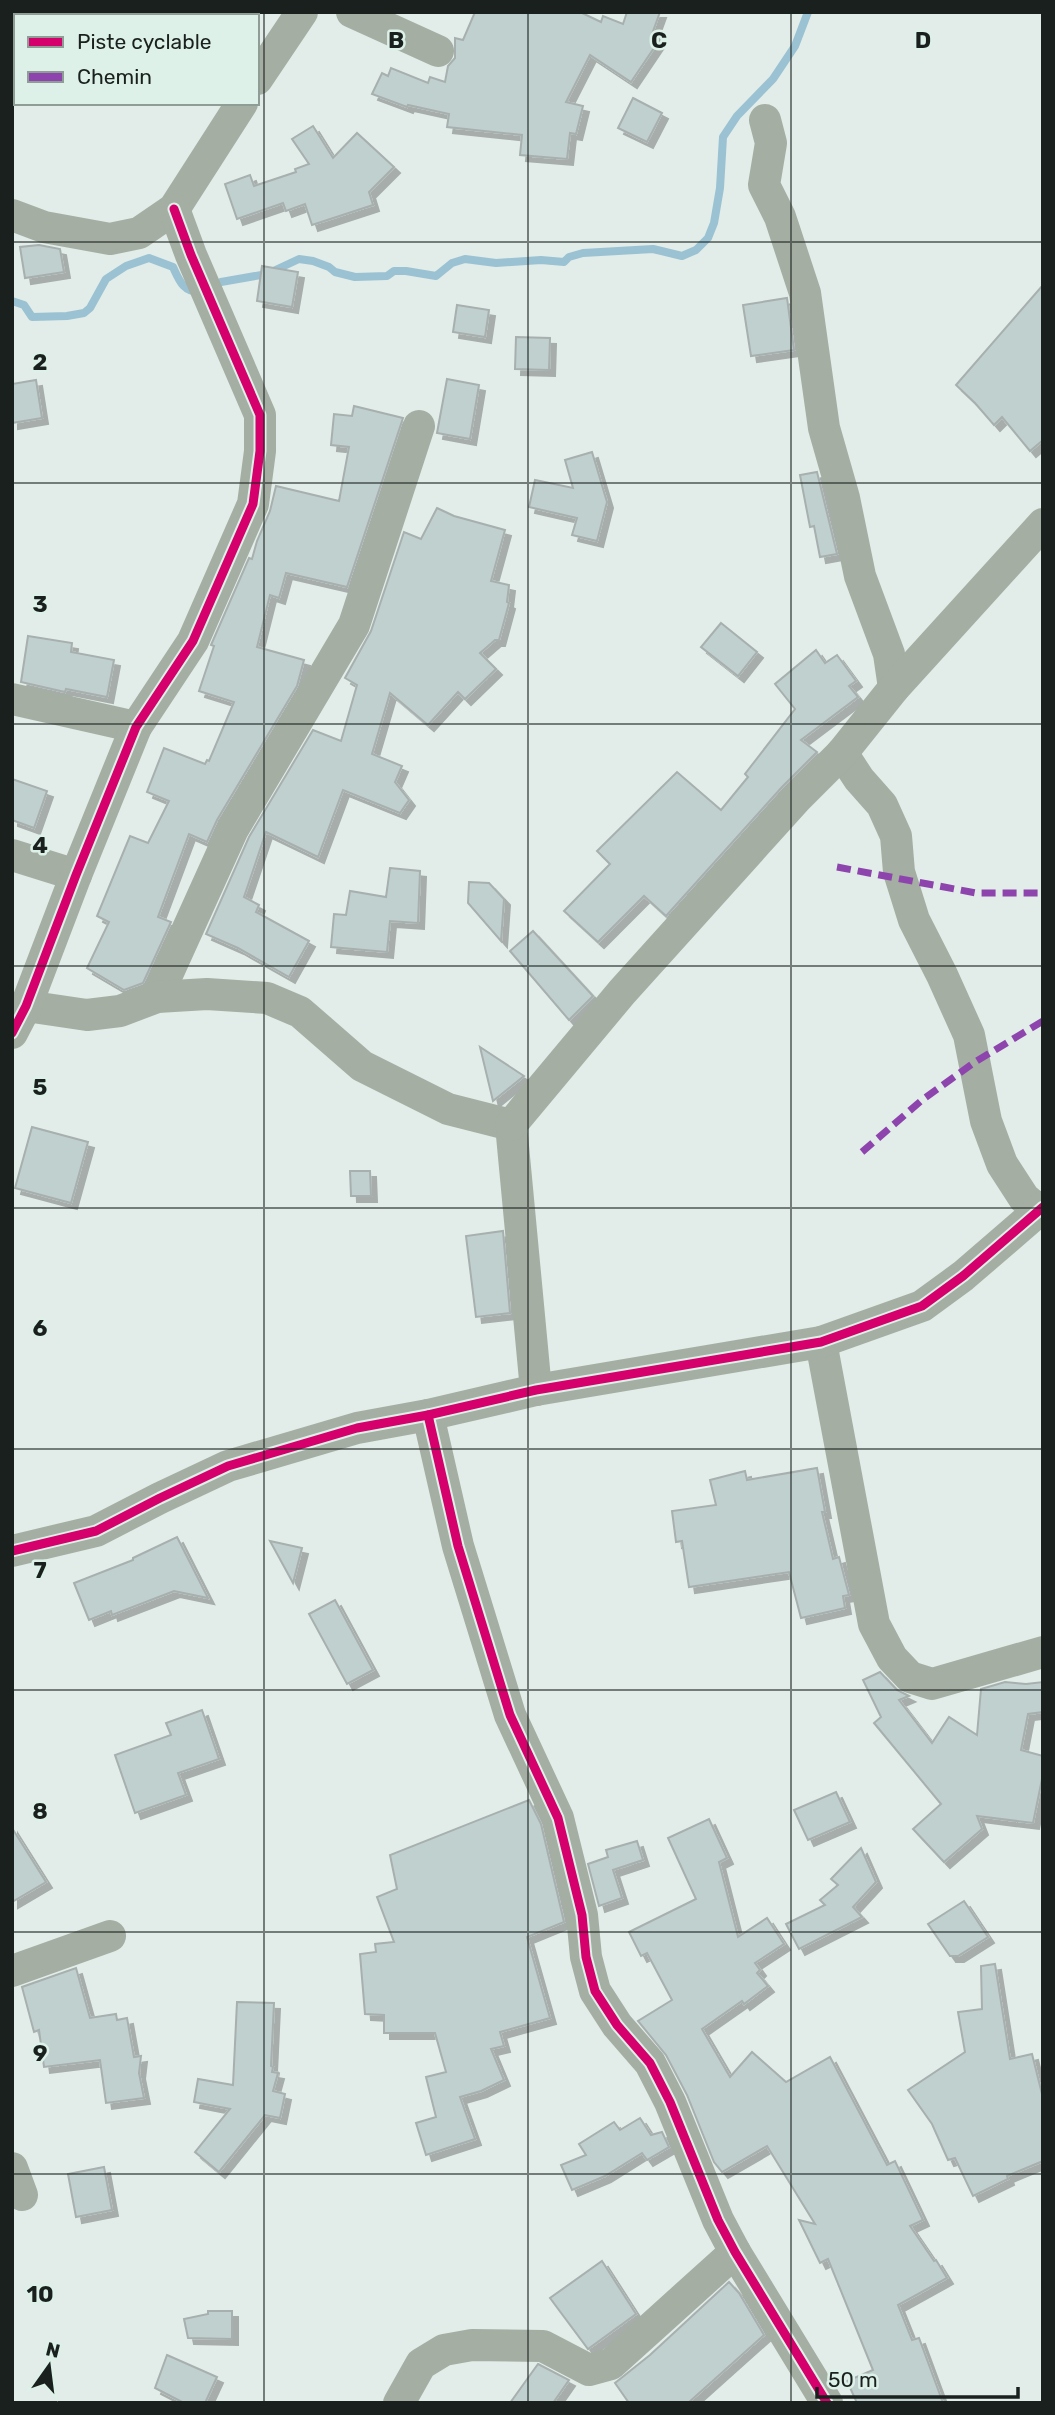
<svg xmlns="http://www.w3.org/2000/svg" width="1055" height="2415" font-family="Rubik,sans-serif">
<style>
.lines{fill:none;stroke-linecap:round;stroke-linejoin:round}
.stream{stroke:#9ac2d2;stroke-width:8}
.building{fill:#bfd0cf;stroke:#a7b0ae;stroke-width:2;filter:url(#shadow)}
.minor{stroke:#a4aea3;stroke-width:32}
.quiet{stroke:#8e44ad;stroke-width:7;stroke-dasharray:14 7;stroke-linecap:butt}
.cycleway-casing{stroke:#ddf1e9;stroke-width:13}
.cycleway{stroke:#d6006c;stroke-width:9}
.grid{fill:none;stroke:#19201d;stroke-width:2;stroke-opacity:0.55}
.grid-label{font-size:23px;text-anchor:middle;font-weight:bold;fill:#19201d;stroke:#ddf1e9;stroke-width:5;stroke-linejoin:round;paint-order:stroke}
</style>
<defs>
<filter id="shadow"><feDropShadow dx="6" dy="6" stdDeviation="0" flood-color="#0004"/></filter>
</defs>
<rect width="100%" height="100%" fill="#e2ece8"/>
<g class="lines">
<!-- stream -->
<g class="stream">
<polyline points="212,288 221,282 267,274 299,259 313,261 329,267 335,272 355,277 387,276 394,271 406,271 436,276 452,263 465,259 496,263 541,260 564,262 569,257 583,253 653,249 682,256 696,250 708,238 714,223 720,188 723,137 737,116 773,79 795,46 808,12"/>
<path d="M 12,301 L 24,305 L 32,317 L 67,316 L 84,313 L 90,308 L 106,279 L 126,266 L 149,258 L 173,267 C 179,280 183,292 200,292"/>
</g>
</g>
<!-- building -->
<g class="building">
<polygon points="475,12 580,12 601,22 603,16 623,24 627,12 660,12 652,34 660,39 631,82 590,55 566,102 583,106 576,134 570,133 567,159 520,155 522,135 447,127 449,114 408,105 407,107 372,94 382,73 388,76 391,68 428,83 430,77 445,82 448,66 455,58 455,38 463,40"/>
<polygon points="633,98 662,113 647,142 618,128"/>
<polygon points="313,126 333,158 357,133 394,167 369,192 373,205 312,225 305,204 286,211 283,203 237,219 225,184 250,175 254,186 296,172 295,169 309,164 292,139"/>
<polygon points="39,245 60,249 64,272 25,278 20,247"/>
<polygon points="262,266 298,272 292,307 257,301"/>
<polygon points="1043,285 1043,440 1030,451 1002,417 994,425 975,403 956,385"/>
<polygon points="787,298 794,350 751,356 743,305"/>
<polygon points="457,305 489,310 485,337 453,332"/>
<polygon points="516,337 550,338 549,370 515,369"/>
<polygon points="447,379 479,385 470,439 437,433"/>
<polygon points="36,380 42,418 12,423 12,384"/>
<polygon points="354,406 403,418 347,587 286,573 279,598 270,595 257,647 304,660 297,686 217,820 207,842 189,834 158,917 171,922 143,983 124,990 87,968 109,922 97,916 130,836 148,843 169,801 147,792 164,748 205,764 207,760 209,761 234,702 199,691 214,646 211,645 249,558 252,559 257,541 270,511 276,486 339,501 349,447 331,445 334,414 352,416"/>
<polygon points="592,452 607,502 597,541 572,535 577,518 529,507 535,480 573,488 565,460"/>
<polygon points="817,472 837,554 820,557 814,526 810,527 800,475"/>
<polygon points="437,508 454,516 505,530 491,581 509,585 507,602 509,603 499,640 495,640 480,653 496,669 465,699 458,692 428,725 390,693 372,754 402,766 395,782 409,800 400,813 343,790 318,857 266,832 244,897 259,905 256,912 309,941 289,977 238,948 206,934 249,837 313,730 341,741 357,685 345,678 371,631 404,532 421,539"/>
<polygon points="721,623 757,652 738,676 701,647"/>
<polygon points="28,636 72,643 71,652 114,660 107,697 66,689 65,692 21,682"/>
<polygon points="816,650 825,663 837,655 856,681 849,686 858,697 801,740 817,752 782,787 666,916 644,896 598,942 564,911 610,864 597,851 677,772 721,810 748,777 745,774 795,709 775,684"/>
<polygon points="12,779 47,791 34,828 12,820"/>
<polygon points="390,868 420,871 418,923 390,921 387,952 331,947 334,914 346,915 350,891 386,897"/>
<polygon points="469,882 489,883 504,899 501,941 468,903"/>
<polygon points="533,931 593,996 569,1020 510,951"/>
<polygon points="480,1047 524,1076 493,1101"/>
<polygon points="32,1127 88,1142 71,1203 15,1188"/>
<polygon points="350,1171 370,1171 371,1196 351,1196"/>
<polygon points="503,1231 510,1313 476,1317 466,1236"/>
<polygon points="817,1468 825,1512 822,1512 833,1559 839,1557 849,1595 843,1596 845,1608 801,1618 789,1572 689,1587 682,1541 676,1542 672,1511 716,1505 710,1480 745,1471 747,1480"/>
<polygon points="177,1537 208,1598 174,1591 112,1615 111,1611 89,1620 74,1583 133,1560 133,1558"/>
<polygon points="270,1541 302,1548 293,1583"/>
<polygon points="335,1600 373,1670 347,1684 309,1614"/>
<polygon points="880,1672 897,1690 909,1696 899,1700 932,1743 949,1717 977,1735 981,1689 1005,1682 1026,1684 1043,1682 1043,1712 1028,1714 1021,1750 1043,1756 1043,1774 1033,1823 977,1816 982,1829 944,1862 913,1829 941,1804 874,1723 881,1717 863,1680"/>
<polygon points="202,1710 219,1759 178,1773 186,1795 135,1813 115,1755 171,1735 166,1723"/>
<polygon points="836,1792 850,1822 808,1840 794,1810"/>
<polygon points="529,1800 541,1824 564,1922 527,1937 550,2018 500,2032 504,2046 491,2049 504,2080 481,2091 460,2097 475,2139 426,2155 416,2123 436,2117 426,2077 446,2072 435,2033 384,2033 384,2015 365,2014 360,1954 376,1952 375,1944 394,1942 377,1897 397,1889 390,1855"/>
<polygon points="709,1819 727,1858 719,1862 738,1937 767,1918 784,1944 755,1963 760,1970 757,1973 768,1986 744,2004 742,2001 702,2029 730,2077 752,2052 786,2082 830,2057 887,2165 895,2161 923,2220 910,2226 934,2261 936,2260 947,2278 898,2305 912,2340 919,2338 943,2403 857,2403 847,2381 873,2370 828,2259 820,2263 799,2220 815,2224 767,2146 722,2172 714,2162 687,2095 666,2055 638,2021 672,2000 647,1953 641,1956 629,1932 696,1899 668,1838"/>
<polygon points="12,1828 46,1882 12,1902"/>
<polygon points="637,1841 643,1860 613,1870 622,1898 599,1906 588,1864 608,1857 606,1850"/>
<polygon points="861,1848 876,1882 853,1907 862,1917 799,1949 786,1924 825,1905 820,1900 838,1885 831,1879"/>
<polygon points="964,1901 988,1937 958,1956 950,1956 928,1924"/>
<polygon points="995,1964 1010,2059 1032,2054 1043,2098 1043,2161 1007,2176 1008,2179 973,2196 955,2158 948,2160 932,2124 908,2090 965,2052 958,2012 982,2009 981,1966"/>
<polygon points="76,1968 90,2018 116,2014 117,2020 127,2018 134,2057 141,2056 139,2073 144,2098 106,2103 100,2060 44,2067 39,2030 34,2032 22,1987"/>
<polygon points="237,2002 274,2003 271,2066 273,2067 272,2072 278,2073 273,2091 285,2094 280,2118 265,2115 219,2172 195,2152 230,2109 194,2102 198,2079 233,2085"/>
<polygon points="640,2118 651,2135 662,2132 669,2147 647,2160 642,2153 605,2176 572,2190 561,2165 586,2155 579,2144 614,2122 620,2130"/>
<polygon points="104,2167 112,2210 76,2217 68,2174"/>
<polygon points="602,2261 636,2314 588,2349 550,2298"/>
<polygon points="729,2282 739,2293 764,2335 688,2403 629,2403 615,2383 650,2355"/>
<polygon points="208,2311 232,2311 232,2339 188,2338 184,2319 208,2314"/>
<polygon points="167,2355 217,2377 205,2403 184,2403 155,2388"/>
<polygon points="538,2364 569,2380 553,2403 510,2403"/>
</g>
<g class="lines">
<!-- minor -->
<g class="minor">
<polyline points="352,12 438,51"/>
<polyline points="257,79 302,12"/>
<polyline points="765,120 771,143 764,185 780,217 805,293 824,428 844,498 860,576 889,654 894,688"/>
<polyline points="12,215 44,227 110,239 139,233 174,209 242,103"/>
<polyline points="12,699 136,727"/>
<polyline points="842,753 859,779 882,805 896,836 899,872 914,920 942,975 969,1035 986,1121 1002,1164 1024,1198 1043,1214"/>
<polyline points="12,855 76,875"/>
<polyline points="157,997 233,829 354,625 419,426"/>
<polyline points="26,1006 87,1015 120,1011 157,997 207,994 267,998 300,1012 362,1066 448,1109 511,1125 536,1390"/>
<polyline points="12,1033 26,1006 76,875 136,727 193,641 253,504 260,451 260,415 191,255 174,209"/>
<polyline points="511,1125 622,992 796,799 842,753 894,688 1043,524"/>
<polyline points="821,1342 874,1624 892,1658 910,1677 932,1684 1043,1652"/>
<polyline points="428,1415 458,1546 510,1715 558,1818 582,1915 586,1957 595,1991 617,2025 650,2063 670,2102 718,2220 735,2252 827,2403"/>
<polyline points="12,1551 96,1531 160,1498 228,1466 357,1428 428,1415 536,1390 821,1342 922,1306 963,1276 1043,1207"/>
<polyline points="12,1971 110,1936"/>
<polyline points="12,2168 22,2195"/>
<polyline points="399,2403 421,2364 444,2350 472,2345 543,2346 589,2370 611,2364 735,2252"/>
</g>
<!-- quiet -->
<g class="quiet">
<polyline points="837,867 976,893 1043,893"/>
<polyline points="862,1152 922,1100 975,1062 1043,1021"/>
</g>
<defs>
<g id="cycleway">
<polyline points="12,1033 26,1006 76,875 136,727 193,641 253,504 260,451 260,415 191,255 174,209"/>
<polyline points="428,1415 458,1546 510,1715 558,1818 582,1915 586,1957 595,1991 617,2025 650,2063 670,2102 718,2220 735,2252 827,2403"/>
<polyline points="12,1551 96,1531 160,1498 228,1466 357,1428 428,1415 536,1390 821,1342 922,1306 963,1276 1043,1207"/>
</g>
</defs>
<!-- cycleway casing -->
<use href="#cycleway" class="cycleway-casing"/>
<!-- cycleway -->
<use href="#cycleway" class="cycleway"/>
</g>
<!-- grid -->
<path class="grid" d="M 264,12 L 264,2403M 528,12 L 528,2403M 791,12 L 791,2403M 12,242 L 1043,242M 12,483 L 1043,483M 12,724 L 1043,724M 12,966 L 1043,966M 12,1208 L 1043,1208M 12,1449 L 1043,1449M 12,1690 L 1043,1690M 12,1932 L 1043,1932M 12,2174 L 1043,2174"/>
<g class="grid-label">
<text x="396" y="48">B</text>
<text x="659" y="48">C</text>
<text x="923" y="48">D</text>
<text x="40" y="370">2</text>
<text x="40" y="612">3</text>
<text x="40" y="853">4</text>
<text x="40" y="1095">5</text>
<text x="40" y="1336">6</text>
<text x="40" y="1578">7</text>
<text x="40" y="1819">8</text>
<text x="40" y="2061">9</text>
<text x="40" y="2302">10</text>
</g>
<!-- border -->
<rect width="1055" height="2415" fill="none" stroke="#19201d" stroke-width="28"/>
<!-- legend -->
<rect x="14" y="14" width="245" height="91" fill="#ddf1e9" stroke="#8f9d97" stroke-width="2"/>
<rect x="28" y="37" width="35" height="10" fill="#d6006c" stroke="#8f9d97" stroke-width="2"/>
<text x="77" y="49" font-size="21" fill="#19201d">Piste cyclable</text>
<rect x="28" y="72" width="35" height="10" fill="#8e44ad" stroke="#8f9d97" stroke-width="2"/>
<text x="77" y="84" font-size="21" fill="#19201d">Chemin</text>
<!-- north arrow -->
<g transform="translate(49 2366) rotate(14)" stroke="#ddf1e9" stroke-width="5" paint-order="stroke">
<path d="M0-5L12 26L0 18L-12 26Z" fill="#19201d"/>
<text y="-10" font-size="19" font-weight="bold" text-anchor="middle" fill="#19201d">N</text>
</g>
<!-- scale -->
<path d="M817 2387v10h201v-10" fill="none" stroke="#19201d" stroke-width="3.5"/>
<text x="828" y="2387" font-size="21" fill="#19201d" stroke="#ddf1e9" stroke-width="5" paint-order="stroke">50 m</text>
</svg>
